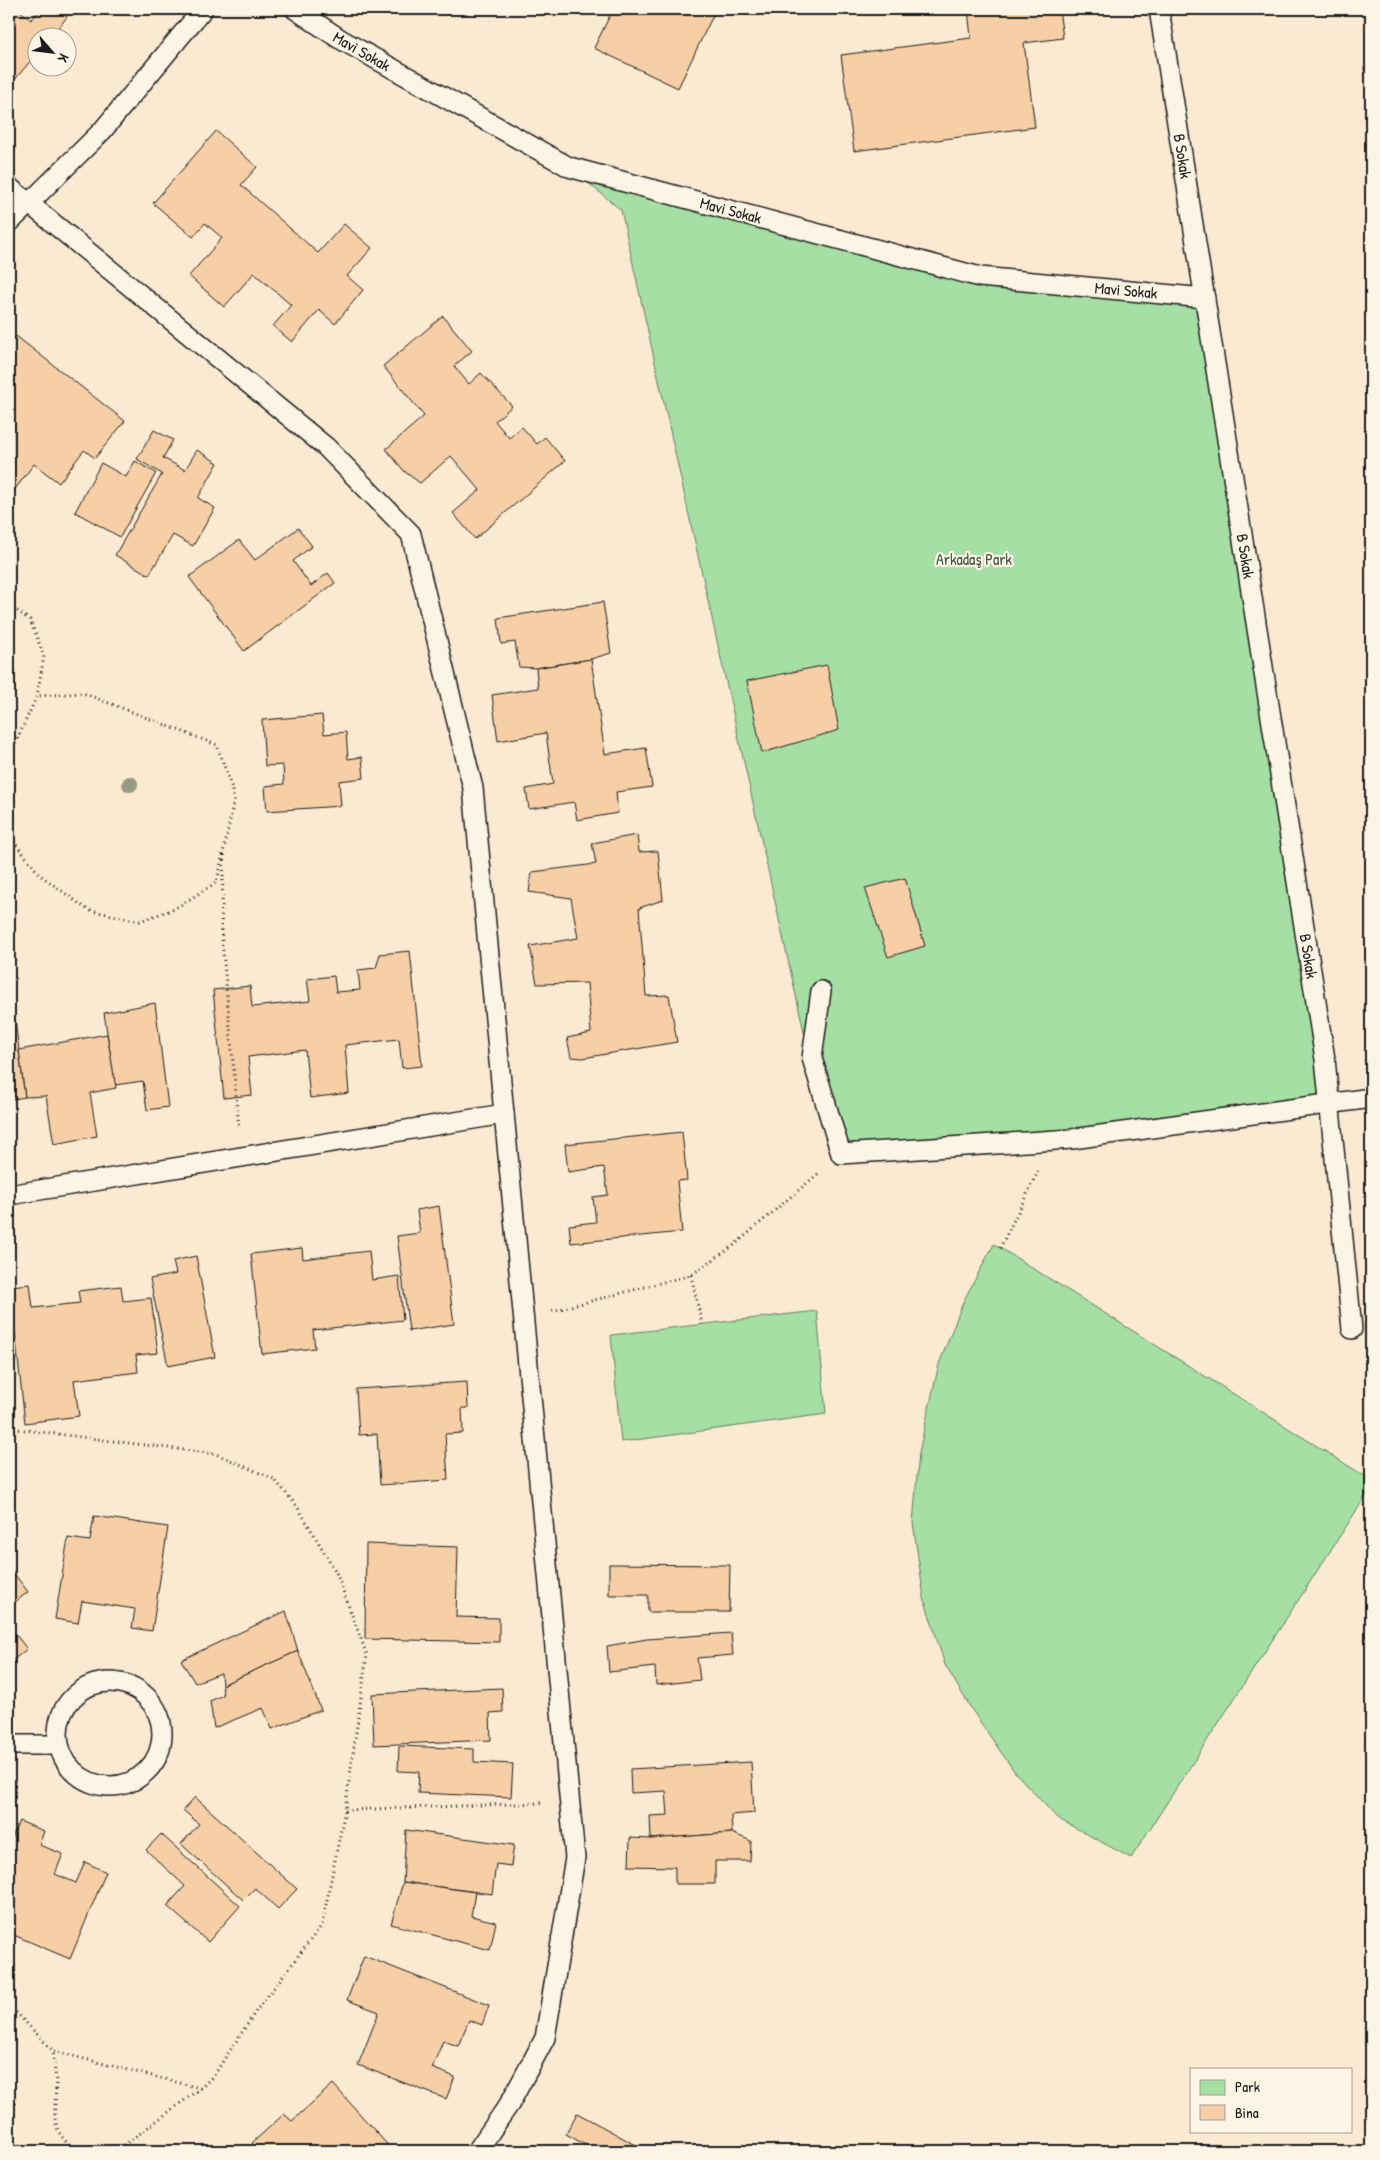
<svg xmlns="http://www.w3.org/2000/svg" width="1380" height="2160" font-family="'Patrick Hand',sans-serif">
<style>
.green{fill:#a6dfa4;stroke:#617e60}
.building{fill:#f6cfa6;stroke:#1c1c1c}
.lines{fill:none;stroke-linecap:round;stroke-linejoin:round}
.lane-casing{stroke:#1c1c1c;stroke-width:22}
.path{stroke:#1c1c1c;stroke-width:3;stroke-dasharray:1 4;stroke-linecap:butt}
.lane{stroke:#fcf5e5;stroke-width:19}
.tree{fill:#969984}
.labels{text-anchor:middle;stroke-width:4.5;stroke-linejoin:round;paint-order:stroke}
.street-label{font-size:16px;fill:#1c1c1c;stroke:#fcf5e5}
.park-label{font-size:16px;fill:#455645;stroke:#fcf5e5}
</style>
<rect width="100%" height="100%" fill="#faead2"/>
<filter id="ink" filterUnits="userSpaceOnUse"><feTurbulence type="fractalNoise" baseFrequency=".02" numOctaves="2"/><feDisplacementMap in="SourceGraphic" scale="10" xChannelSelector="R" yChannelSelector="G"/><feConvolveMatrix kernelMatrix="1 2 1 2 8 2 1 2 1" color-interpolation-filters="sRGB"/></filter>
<g filter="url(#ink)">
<!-- green -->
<g class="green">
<polygon points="569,167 987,288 1205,298 1331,1103 841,1154 813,1072 621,210"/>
<polygon points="994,1244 1371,1480 1371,1488 1131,1858 1057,1818 1014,1771 972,1710 945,1665 924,1598 913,1523 919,1452 939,1364 964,1300"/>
<polygon points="817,1311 826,1414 621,1442 611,1335"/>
</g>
<!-- building -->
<g class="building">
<polygon points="9,9 18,9 31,20 41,9 57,9 67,17 50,38 38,38 38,52 12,83 9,80"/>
<polygon points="613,9 716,9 678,88 594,48"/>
<polygon points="968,9 1059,9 1063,38 1024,43 1035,127 854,151 841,55 971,38"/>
<polygon points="216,131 257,167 241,185 318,253 344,224 372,248 347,276 363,290 335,324 319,310 292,342 273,326 291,305 254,273 224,307 189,276 222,238 205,223 193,237 153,203"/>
<polygon points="443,316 472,351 454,366 469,384 481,373 512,406 495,421 509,438 522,427 537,444 545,437 565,461 475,539 453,513 480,490 451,456 420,483 405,472 386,449 424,416 383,366"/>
<polygon points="16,336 125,421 95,458 84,450 59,483 34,464 9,497 9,345"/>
<polygon points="154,430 173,440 163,458 185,470 197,450 218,463 198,498 215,508 193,546 173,535 149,575 115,555 162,474 137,459"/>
<polygon points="135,461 156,473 120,537 75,512 101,463 126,477"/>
<polygon points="298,528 312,546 293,561 311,586 328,573 335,583 244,651 189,577 239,540 255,560"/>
<polygon points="603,602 611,653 591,659 536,668 519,667 515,642 501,644 498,618"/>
<polygon points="591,659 605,754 646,748 652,787 616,792 618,813 577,820 574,802 529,809 526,789 553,784 546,733 498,741 492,695 538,688 536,668"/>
<polygon points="827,665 839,730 762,753 747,681"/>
<polygon points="322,715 324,734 346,732 348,759 362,757 364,778 339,781 341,806 267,811 265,786 284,784 283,765 265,766 262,720"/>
<polygon points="637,835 639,852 658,851 663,900 639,908 646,996 669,995 677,1042 583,1058 571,1057 567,1038 591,1033 587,983 537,984 530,946 578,938 571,898 529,892 532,872 596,864 592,843"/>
<polygon points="905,878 925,946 888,957 865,888"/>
<polygon points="410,951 422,1066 402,1068 399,1039 345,1045 349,1093 310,1098 305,1050 248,1057 252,1095 224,1098 213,990 250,986 252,1007 310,1001 307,979 334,976 336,992 360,990 358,970 376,968 380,954"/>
<polygon points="155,1003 168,1107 147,1110 143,1081 115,1085 104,1013"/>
<polygon points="15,1020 25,1097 9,1100 9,1021"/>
<polygon points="107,1034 116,1088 90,1093 97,1136 54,1144 46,1096 25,1097 19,1050"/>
<polygon points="682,1132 687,1180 677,1181 682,1232 571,1243 569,1225 596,1222 593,1197 608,1195 604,1167 568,1172 565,1144"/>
<polygon points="439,1206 454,1324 409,1331 397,1236 420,1233 417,1210"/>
<polygon points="302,1248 303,1259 369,1251 372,1280 399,1276 403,1320 313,1330 315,1348 262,1354 251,1254"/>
<polygon points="196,1256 215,1357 168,1366 150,1279 176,1274 173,1261"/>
<polygon points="30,1284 33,1308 80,1303 78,1291 121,1286 123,1301 151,1298 158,1353 136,1355 138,1372 74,1380 79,1416 25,1423 10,1286"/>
<polygon points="467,1382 468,1408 462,1408 463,1433 445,1434 448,1480 380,1485 377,1434 359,1435 356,1389"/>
<polygon points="94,1516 168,1527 152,1631 132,1628 135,1609 82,1601 78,1623 55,1619 68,1538 90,1541"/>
<polygon points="366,1544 458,1547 456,1617 499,1618 499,1642 365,1639"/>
<polygon points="609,1564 730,1565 729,1612 648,1612 648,1595 609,1595"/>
<polygon points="9,1567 28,1592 9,1607"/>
<polygon points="286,1611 298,1651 222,1685 221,1673 195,1683 181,1660"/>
<polygon points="9,1626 27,1649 9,1663"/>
<polygon points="731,1633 733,1655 697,1658 700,1680 656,1685 655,1667 609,1672 607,1646 647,1639"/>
<polygon points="298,1651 321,1710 272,1729 263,1708 214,1728 210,1701 223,1695 222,1685"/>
<polygon points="502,1688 503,1712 490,1713 491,1740 374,1745 372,1694"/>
<polygon points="399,1746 474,1749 474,1762 513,1764 511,1797 418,1793 419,1772 398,1771"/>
<polygon points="751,1762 754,1813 731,1815 732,1833 651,1839 650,1816 668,1815 666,1791 631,1793 630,1769"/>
<polygon points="195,1797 297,1889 278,1909 255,1888 243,1900 181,1844 199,1824 183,1810"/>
<polygon points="19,1821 44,1831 39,1845 63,1854 55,1874 76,1883 85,1862 106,1872 70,1959 9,1933 9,1845"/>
<polygon points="406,1830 514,1845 511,1866 496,1864 492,1894 403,1882"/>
<polygon points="732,1833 751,1841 750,1861 715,1861 715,1884 675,1884 675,1867 629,1866 630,1838 651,1839"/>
<polygon points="161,1834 240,1906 208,1942 167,1906 185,1886 146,1850"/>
<polygon points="403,1882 475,1892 471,1916 496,1922 490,1950 391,1924"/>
<polygon points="364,1956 489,2005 482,2025 469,2020 458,2046 443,2041 432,2068 455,2077 446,2099 358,2065 379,2012 347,2000"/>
<polygon points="333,2084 393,2151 260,2151 252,2143 284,2114 292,2121"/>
<polygon points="577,2113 647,2151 589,2151 591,2148 566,2134"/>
</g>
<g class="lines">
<defs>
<g id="lane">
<polyline points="295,9 340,39 569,167 980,277 1205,298"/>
<polyline points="1159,9 1325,1059 1352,1329"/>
<polyline points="9,187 326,447 411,534 473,788 575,1858 545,2038 510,2103 477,2151"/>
<polyline points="9,223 102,131 203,9"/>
<polyline points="821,991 812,1058 841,1154 1072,1139 1371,1098"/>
<polyline points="9,1195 504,1114"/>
<circle cx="110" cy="1734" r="52"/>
<polyline points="9,1745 58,1745"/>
</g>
</defs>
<!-- lane casing -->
<use href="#lane" class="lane-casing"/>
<!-- path -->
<g class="path">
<polyline points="9,605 30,620 44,656 37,696"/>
<polyline points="9,757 37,696 83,693 217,745 231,786 234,801 217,882 174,909 140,921 88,910 40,875 14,842 9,811"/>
<polyline points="224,855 221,929 239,1128"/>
<polyline points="1000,1248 1039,1170"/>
<polyline points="691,1275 702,1324"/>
<polyline points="552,1311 691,1275 733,1246 820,1172"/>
<polyline points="9,1428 216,1454 274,1479 297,1506 336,1572 367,1655 345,1810 322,1925 256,2011 214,2075 201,2088 116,2151"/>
<polyline points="345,1810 542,1803"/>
<polyline points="9,2005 53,2051"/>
<path d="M 78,2151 C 47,2131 56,2113 56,2082 C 55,2072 54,2061 53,2051 L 200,2088"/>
</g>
<!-- lane -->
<use href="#lane" class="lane"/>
</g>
<!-- trees -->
<circle class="tree" cx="130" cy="784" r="8"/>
</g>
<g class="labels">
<!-- street labels -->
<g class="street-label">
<text transform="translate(362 51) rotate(30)" y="6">Mavi Sokak</text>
<text transform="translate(1183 156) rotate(81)" y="6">B Sokak</text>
<text transform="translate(731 210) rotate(15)" y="6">Mavi Sokak</text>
<text transform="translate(1126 290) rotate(5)" y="6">Mavi Sokak</text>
<text transform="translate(1246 556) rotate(81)" y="6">B Sokak</text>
<text transform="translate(1309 956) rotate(81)" y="6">B Sokak</text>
</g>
<!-- park labels -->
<g class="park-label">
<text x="974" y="565">Arkadaş Park</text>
</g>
</g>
<!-- margin -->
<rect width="1380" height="2160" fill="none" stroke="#fcf5e5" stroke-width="30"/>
<rect x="15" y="15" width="1350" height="2130" fill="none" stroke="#1c1c1c" stroke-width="2" filter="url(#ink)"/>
<!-- legend -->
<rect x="1190" y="2068" width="162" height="65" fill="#fcf5e5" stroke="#a29e95"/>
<rect x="1200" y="2080" width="25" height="15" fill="#a6dfa4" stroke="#a29e95"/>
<text x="1235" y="2092" font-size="15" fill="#1c1c1c">Park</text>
<rect x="1200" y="2105" width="25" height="15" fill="#f6cfa6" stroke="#a29e95"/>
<text x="1235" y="2118" font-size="15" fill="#1c1c1c">Bina</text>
<!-- north arrow -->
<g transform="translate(52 52) rotate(118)"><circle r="24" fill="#fcf5e5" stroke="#a29e95"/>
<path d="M0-4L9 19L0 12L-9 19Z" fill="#1c1c1c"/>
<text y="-8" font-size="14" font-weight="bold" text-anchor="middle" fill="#1c1c1c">K</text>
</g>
</svg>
